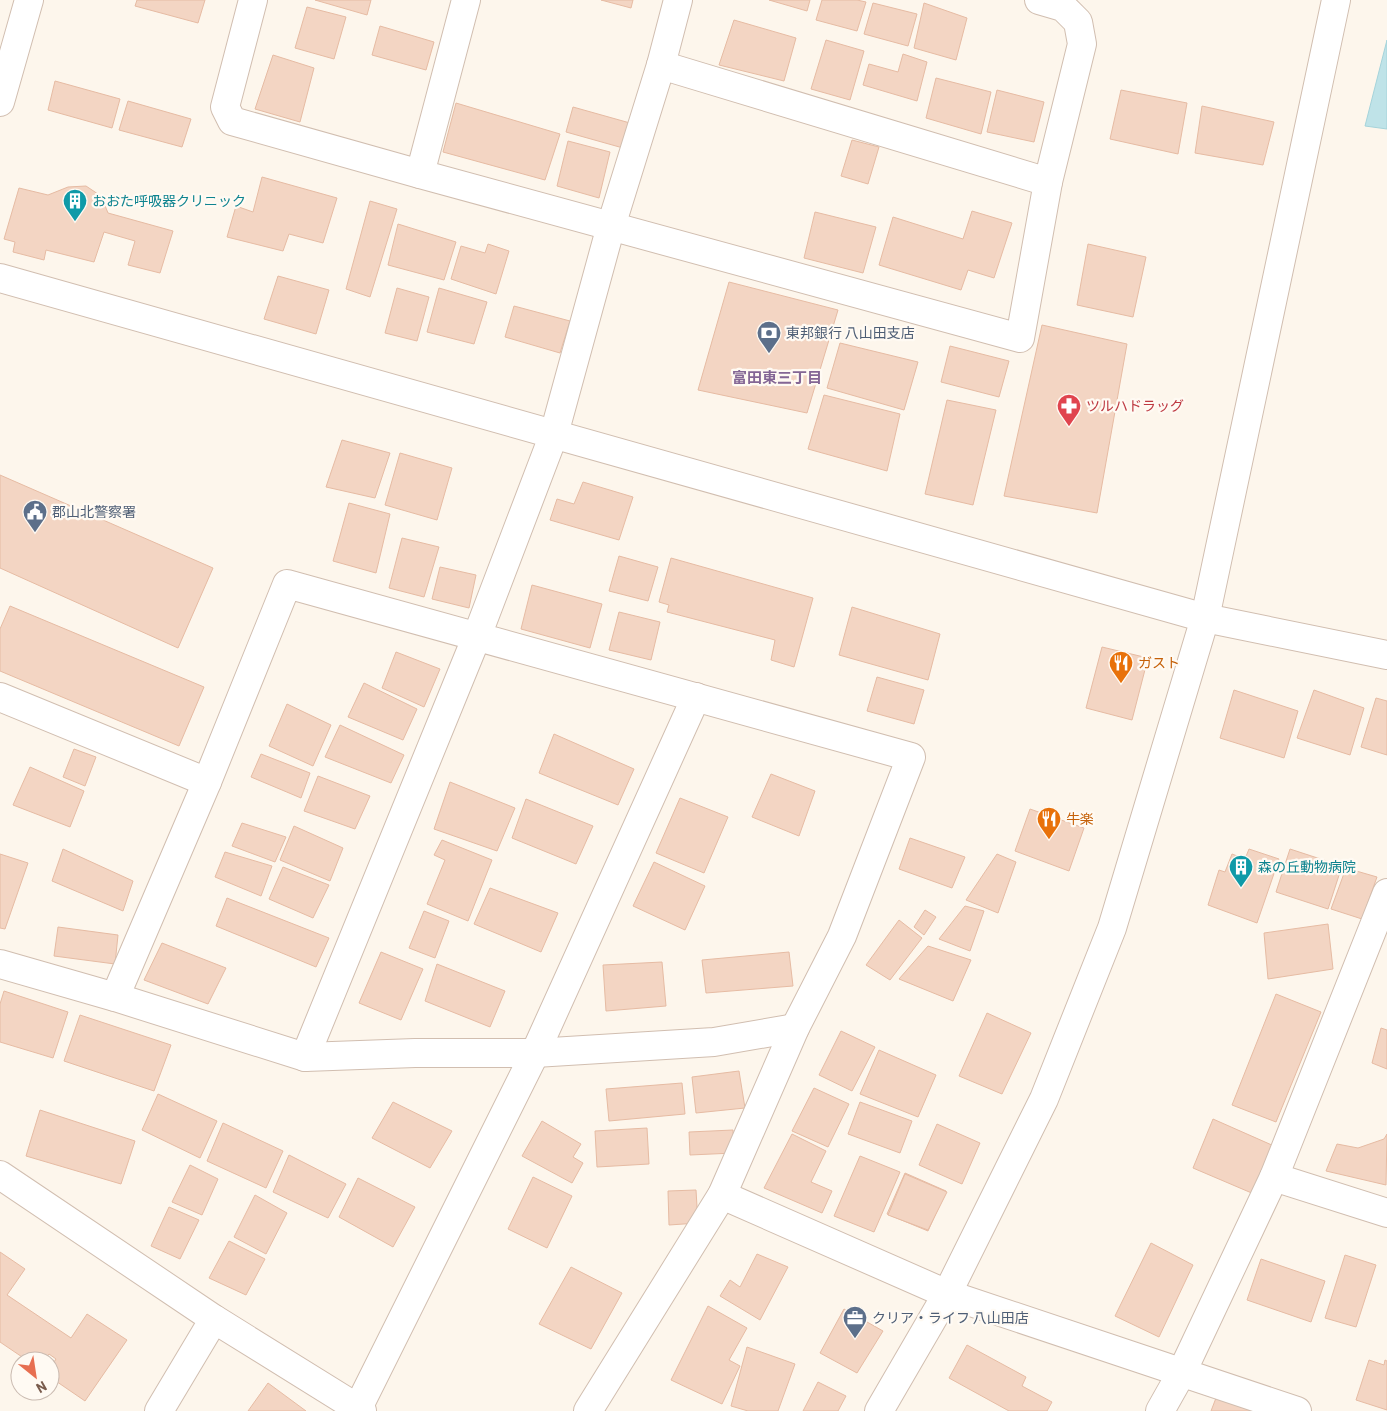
<svg xmlns="http://www.w3.org/2000/svg" width="1387" height="1411" font-family="Barlow,'Noto Sans JP',sans-serif">
<style>
.water{fill:#bfe3e8;stroke:#a5d3da}
.building{fill:#f3d5c3;stroke:#e6bba3}
.lines{fill:none;stroke-linecap:round;stroke-linejoin:round}
.minor-casing{stroke:#d1beb0;stroke-width:30}
.minor{stroke:#fff;stroke-width:28}
.labels{text-anchor:middle;stroke-width:4.5;stroke-linejoin:round;paint-order:stroke}
.culture-label{font-size:14px;fill:#0d838f;stroke:#fffaf3;text-anchor:start}
.service-label{font-size:14px;fill:#4e5e75;stroke:#fffaf3;text-anchor:start}
.health-label{font-size:14px;fill:#be3a42;stroke:#fffaf3;text-anchor:start}
.food-label{font-size:14px;fill:#c56008;stroke:#fffaf3;text-anchor:start}
.neighbourhood-label{font-size:15px;font-weight:bold;fill:#846695;stroke:#fffaf3}
</style>
<rect width="100%" height="100%" fill="#fdf6ec"/>
<!-- water -->
<polygon class="water" points="1387,40 1387,129 1365,126"/>
<!-- building -->
<g class="building">
<polygon points="137,0 205,0 198,23 135,6"/>
<polygon points="315,0 371,0 367,15"/>
<polygon points="601,0 633,0 631,8"/>
<polygon points="769,0 810,0 807,11"/>
<polygon points="822,0 857,0 866,2 857,31 816,20"/>
<polygon points="873,3 917,14 908,46 864,34"/>
<polygon points="924,3 967,18 956,60 914,48"/>
<polygon points="307,7 346,17 334,59 295,48"/>
<polygon points="734,20 796,38 784,81 719,65"/>
<polygon points="380,26 434,42 426,70 372,55"/>
<polygon points="826,40 864,51 850,100 811,89"/>
<polygon points="903,54 927,62 917,101 863,85 869,64 898,72"/>
<polygon points="273,55 314,68 300,122 255,109"/>
<polygon points="936,78 991,92 981,134 926,118"/>
<polygon points="55,81 120,99 112,128 48,110"/>
<polygon points="997,90 1044,102 1034,142 987,132"/>
<polygon points="1121,90 1187,103 1178,154 1110,139"/>
<polygon points="128,101 191,119 182,147 119,130"/>
<polygon points="456,103 560,134 545,180 443,152"/>
<polygon points="1202,106 1274,122 1263,165 1195,153"/>
<polygon points="573,107 630,123 623,148 566,132"/>
<polygon points="852,140 879,147 868,184 841,176"/>
<polygon points="568,141 610,152 599,198 557,186"/>
<polygon points="262,177 337,198 323,243 289,234 283,251 227,237 236,206 253,212"/>
<polygon points="86,186 101,196 108,213 173,231 160,273 128,265 135,241 104,232 94,262 46,250 44,260 13,252 15,242 4,239 19,188 48,195 68,187"/>
<polygon points="370,201 397,209 370,297 346,289"/>
<polygon points="972,211 1012,223 994,278 968,270 961,290 879,265 893,217 963,239"/>
<polygon points="815,212 876,227 863,273 804,258"/>
<polygon points="398,224 456,242 444,280 388,265"/>
<polygon points="488,244 509,251 496,294 451,279 461,246 485,253"/>
<polygon points="1088,244 1146,257 1133,317 1077,305"/>
<polygon points="278,276 329,290 316,334 264,319"/>
<polygon points="729,282 838,310 807,413 698,390"/>
<polygon points="397,288 429,297 417,341 385,333"/>
<polygon points="439,288 487,302 474,344 427,332"/>
<polygon points="514,306 570,321 560,353 505,337"/>
<polygon points="1042,325 1127,344 1097,513 1004,496"/>
<polygon points="840,343 918,362 904,410 827,388"/>
<polygon points="950,346 1009,361 999,397 941,382"/>
<polygon points="824,395 900,414 887,471 808,449"/>
<polygon points="947,400 996,410 973,505 925,494"/>
<polygon points="342,440 390,453 375,498 326,487"/>
<polygon points="400,453 452,468 437,520 385,505"/>
<polygon points="0,475 213,568 178,648 0,568"/>
<polygon points="583,482 633,497 619,540 550,520 557,499 574,504"/>
<polygon points="349,503 390,514 376,573 333,561"/>
<polygon points="402,538 439,547 424,597 389,588"/>
<polygon points="619,556 658,567 648,601 609,591"/>
<polygon points="671,558 813,598 794,667 771,660 775,640 667,612 669,605 659,602"/>
<polygon points="440,567 476,575 469,608 432,599"/>
<polygon points="532,585 602,604 590,648 521,629"/>
<polygon points="10,606 204,687 179,746 0,671 0,629"/>
<polygon points="852,607 940,634 928,680 839,655"/>
<polygon points="619,612 660,622 651,660 609,650"/>
<polygon points="1102,647 1148,658 1132,720 1086,708"/>
<polygon points="396,652 440,669 424,707 382,688"/>
<polygon points="877,677 924,690 914,724 867,711"/>
<polygon points="364,683 417,709 403,740 348,717"/>
<polygon points="1234,690 1298,711 1284,758 1220,738"/>
<polygon points="1314,690 1364,708 1350,755 1297,738"/>
<polygon points="1376,698 1387,701 1387,755 1361,747"/>
<polygon points="287,704 331,725 313,766 269,746"/>
<polygon points="340,725 404,755 391,783 325,757"/>
<polygon points="554,734 634,769 618,805 539,773"/>
<polygon points="74,749 96,757 85,786 63,777"/>
<polygon points="261,754 310,773 301,798 251,777"/>
<polygon points="30,767 84,791 70,827 13,805"/>
<polygon points="771,774 815,791 799,836 752,817"/>
<polygon points="318,776 370,796 355,829 304,811"/>
<polygon points="450,782 515,808 497,851 434,829"/>
<polygon points="680,798 728,817 704,873 656,853"/>
<polygon points="526,799 593,826 576,864 512,838"/>
<polygon points="1030,809 1084,828 1069,871 1015,851"/>
<polygon points="242,823 286,837 275,862 232,846"/>
<polygon points="294,826 343,848 330,881 280,860"/>
<polygon points="910,838 965,857 952,888 899,869"/>
<polygon points="442,840 492,860 468,921 427,904 445,860 434,855"/>
<polygon points="63,849 133,881 123,911 52,881"/>
<polygon points="1249,849 1279,859 1257,923 1208,905 1219,870 1225,872 1232,854 1245,859"/>
<polygon points="1290,849 1342,866 1328,909 1276,892"/>
<polygon points="225,852 272,866 261,896 215,877"/>
<polygon points="0,854 28,863 5,929 0,928"/>
<polygon points="997,854 1016,862 998,913 966,900"/>
<polygon points="654,862 705,886 685,930 633,906"/>
<polygon points="283,867 329,885 313,918 269,899"/>
<polygon points="1346,868 1377,877 1362,919 1331,909"/>
<polygon points="490,888 558,913 541,952 474,924"/>
<polygon points="227,898 329,938 316,967 216,926"/>
<polygon points="965,906 984,911 970,951 939,939"/>
<polygon points="925,910 936,917 924,935 914,927"/>
<polygon points="424,911 449,921 435,958 409,948"/>
<polygon points="899,920 922,938 890,980 866,965"/>
<polygon points="1328,924 1333,969 1268,979 1264,933"/>
<polygon points="58,927 118,935 115,964 54,956"/>
<polygon points="162,943 226,968 208,1004 144,980"/>
<polygon points="928,946 971,960 953,1001 899,979"/>
<polygon points="381,952 423,969 401,1020 359,1003"/>
<polygon points="789,952 793,986 706,993 702,960"/>
<polygon points="662,962 666,1006 606,1011 603,965"/>
<polygon points="437,964 505,991 490,1027 425,1001"/>
<polygon points="4,991 68,1012 53,1058 0,1042 0,1004"/>
<polygon points="1276,994 1321,1012 1276,1122 1232,1105"/>
<polygon points="987,1013 1031,1033 1002,1094 959,1076"/>
<polygon points="80,1015 171,1045 154,1091 64,1061"/>
<polygon points="1381,1028 1387,1030 1387,1069 1372,1063"/>
<polygon points="841,1031 875,1047 852,1091 819,1075"/>
<polygon points="879,1050 936,1075 918,1117 860,1094"/>
<polygon points="739,1071 745,1108 696,1113 692,1077"/>
<polygon points="682,1083 685,1114 609,1121 606,1089"/>
<polygon points="814,1088 849,1104 828,1147 792,1131"/>
<polygon points="158,1094 217,1121 200,1158 142,1130"/>
<polygon points="393,1102 452,1131 430,1168 372,1138"/>
<polygon points="860,1102 912,1121 900,1153 848,1134"/>
<polygon points="40,1110 135,1141 121,1184 26,1156"/>
<polygon points="1213,1119 1274,1146 1254,1194 1193,1168"/>
<polygon points="542,1121 581,1144 573,1157 583,1163 572,1183 522,1156"/>
<polygon points="223,1123 283,1151 266,1188 207,1161"/>
<polygon points="937,1124 980,1143 962,1184 919,1165"/>
<polygon points="647,1128 649,1164 597,1167 595,1131"/>
<polygon points="733,1130 734,1153 690,1155 689,1132"/>
<polygon points="792,1134 826,1151 811,1182 832,1191 822,1213 764,1188"/>
<polygon points="1387,1134 1386,1185 1326,1171 1337,1144 1358,1148 1384,1139"/>
<polygon points="289,1155 346,1184 328,1218 273,1192"/>
<polygon points="860,1156 900,1172 874,1232 834,1216"/>
<polygon points="190,1165 218,1179 202,1215 172,1202"/>
<polygon points="905,1173 946,1191 928,1231 887,1214"/>
<polygon points="905,1174 947,1192 928,1230 888,1215"/>
<polygon points="533,1177 572,1196 547,1248 508,1229"/>
<polygon points="358,1178 415,1207 393,1247 339,1217"/>
<polygon points="696,1190 698,1223 669,1225 668,1191"/>
<polygon points="255,1195 287,1213 266,1254 234,1237"/>
<polygon points="169,1207 199,1220 180,1259 151,1246"/>
<polygon points="229,1241 265,1259 246,1295 209,1278"/>
<polygon points="1151,1243 1193,1265 1159,1337 1115,1316"/>
<polygon points="0,1252 25,1269 7,1295 71,1338 87,1314 127,1340 85,1401 50,1377 50,1368 56,1359 49,1354 44,1361 28,1361 0,1342"/>
<polygon points="757,1254 788,1267 760,1320 720,1296 730,1280 740,1287"/>
<polygon points="1345,1255 1376,1265 1356,1327 1325,1318"/>
<polygon points="1261,1259 1325,1281 1311,1322 1247,1300"/>
<polygon points="571,1267 622,1293 591,1349 539,1324"/>
<polygon points="708,1306 747,1328 729,1360 740,1366 722,1404 671,1380"/>
<polygon points="844,1309 883,1331 857,1373 820,1353"/>
<polygon points="967,1345 1026,1377 1022,1386 1052,1402 1047,1411 1009,1411 949,1378"/>
<polygon points="747,1347 795,1364 778,1411 748,1411 731,1406"/>
<polygon points="1369,1360 1384,1365 1385,1360 1387,1361 1387,1410 1356,1400"/>
<polygon points="818,1382 846,1396 838,1411 803,1411"/>
<polygon points="268,1383 306,1411 248,1411"/>
<polygon points="1216,1398 1252,1411 1211,1411"/>
</g>
<g class="lines">
<defs>
<g id="minor">
<polyline points="253,0 225,107 232,121 420,174 1020,338 1048,182 1082,44 1078,22 1063,7 1039,0"/>
<polyline points="661,65 1048,182"/>
<polyline points="0,102 29,0"/>
<polyline points="420,174 466,0"/>
<polyline points="0,278 1205,618 1387,655"/>
<polyline points="0,697 207,782"/>
<polyline points="0,964 115,997 305,1057 415,1053 535,1053 714,1042 795,1028"/>
<polyline points="115,997 207,782 287,584 911,757 842,936 795,1028 722,1195 588,1411"/>
<polyline points="305,1057 477,636 554,434 611,226 661,65 678,0"/>
<polyline points="0,1175 214,1319 362,1411"/>
<polyline points="1274,1177 1387,1213"/>
<polyline points="722,1195 947,1294 1297,1411"/>
<polyline points="358,1408 535,1053 696,697"/>
<polyline points="159,1411 214,1319"/>
<polyline points="879,1411 947,1294 1044,1099 1112,928 1205,618 1336,0"/>
<polyline points="1160,1411 1182,1372 1274,1177 1387,893"/>
</g>
</defs>
<!-- minor casing -->
<use href="#minor" class="minor-casing"/>
<!-- minor -->
<use href="#minor" class="minor"/>
</g>
<!-- icons -->
<defs>
<symbol id="building-pin" viewBox="-11 -11 22 30"><path d="M0 17L-7.5 6A9.5 9.5 0 1 1 7.5 6Z" fill="#0f9aa8" stroke="#fffaf3"/><path d="M-4-6H4V6H1V3H-1V6H-4ZM-2.5-4.3h1.7v1.8h-1.7ZM.8-4.3h1.7v1.8H.8ZM-2.5-1h1.7V.8h-1.7ZM.8-1h1.7V.8H.8Z" fill="#fff"/></symbol>
<symbol id="bank-pin" viewBox="-11 -11 22 30"><path d="M0 17L-7.5 6A9.5 9.5 0 1 1 7.5 6Z" fill="#5c6f8a" stroke="#fffaf3"/><path d="M-6-4H6V4H-6ZM0-2.3a2.3 2.3 0 1 0 0 4.6a2.3 2.3 0 1 0 0-4.6Z" fill="#fff"/></symbol>
<symbol id="pharmacy-pin" viewBox="-11 -11 22 30"><path d="M0 17L-7.5 6A9.5 9.5 0 1 1 7.5 6Z" fill="#e0444e" stroke="#fffaf3"/><path d="M-2-6h4v4h4v4h-4v4h-4v-4h-4v-4h4Z" fill="#fff"/></symbol>
<symbol id="civic-pin" viewBox="-11 -11 22 30"><path d="M0 17L-7.5 6A9.5 9.5 0 1 1 7.5 6Z" fill="#5c6f8a" stroke="#fffaf3"/><path d="M-.6-6.5H3V-4.5H.6V-3L4-1V1h2V6H-6V1h2V-1L-.6-3ZM-1.2 2.5V6h2.4V2.5Z" fill="#fff"/></symbol>
<symbol id="restaurant-pin" viewBox="-11 -11 22 30"><path d="M0 17L-7.5 6A9.5 9.5 0 1 1 7.5 6Z" fill="#e8710a" stroke="#fffaf3"/><path d="M-5-6h1v4h1v-4h1v4h1v-4h1v5L-1.5 .5V6h-2V.5L-5-1ZM5-6V6H3V1.5H1.5Q1.5-4 5-6Z" fill="#fff"/></symbol>
<symbol id="office-pin" viewBox="-11 -11 22 30"><path d="M0 17L-7.5 6A9.5 9.5 0 1 1 7.5 6Z" fill="#5c6f8a" stroke="#fffaf3"/><path d="M-6-3h4V-5.5h4V-3h4V5H-6ZM-1-4.5V-3h2v-1.5ZM-6 0V1H6V0Z" fill="#fff"/></symbol>
</defs>
<g fill-rule="evenodd">
<use href="#building-pin" x="61" y="187" width="28" height="38"/>
<use href="#bank-pin" x="755" y="319" width="28" height="38"/>
<use href="#pharmacy-pin" x="1055" y="392" width="28" height="38"/>
<use href="#civic-pin" x="21" y="498" width="28" height="38"/>
<use href="#restaurant-pin" x="1107" y="649" width="28" height="38"/>
<use href="#restaurant-pin" x="1035" y="805" width="28" height="38"/>
<use href="#building-pin" x="1227" y="853" width="28" height="38"/>
<use href="#office-pin" x="841" y="1304" width="28" height="38"/>
</g>
<g class="labels">
<!-- culture labels -->
<g class="culture-label">
<text x="92" y="206">おおた呼吸器クリニック</text>
<text x="1258" y="872">森の丘動物病院</text>
</g>
<!-- service labels -->
<g class="service-label">
<text x="786" y="338">東邦銀行 八山田支店</text>
<text x="52" y="517">郡山北警察署</text>
<text x="872" y="1323">クリア・ライフ 八山田店</text>
</g>
<!-- health labels -->
<g class="health-label">
<text x="1086" y="411">ツルハドラッグ</text>
</g>
<!-- food labels -->
<g class="food-label">
<text x="1138" y="668">ガスト</text>
<text x="1066" y="824">牛楽</text>
</g>
<!-- neighbourhood labels -->
<g class="neighbourhood-label">
<text x="777" y="383">富田東三丁目</text>
</g>
</g>
<!-- north arrow -->
<g transform="translate(35 1376) rotate(150)"><circle r="24" fill="#fffaf3" stroke="#cabbb1"/>
<path d="M0-4L9 19L0 12L-9 19Z" fill="#e76f51"/>
<text y="-8" font-size="14" font-weight="bold" text-anchor="middle" fill="#7a5c4d">N</text>
</g>
</svg>
